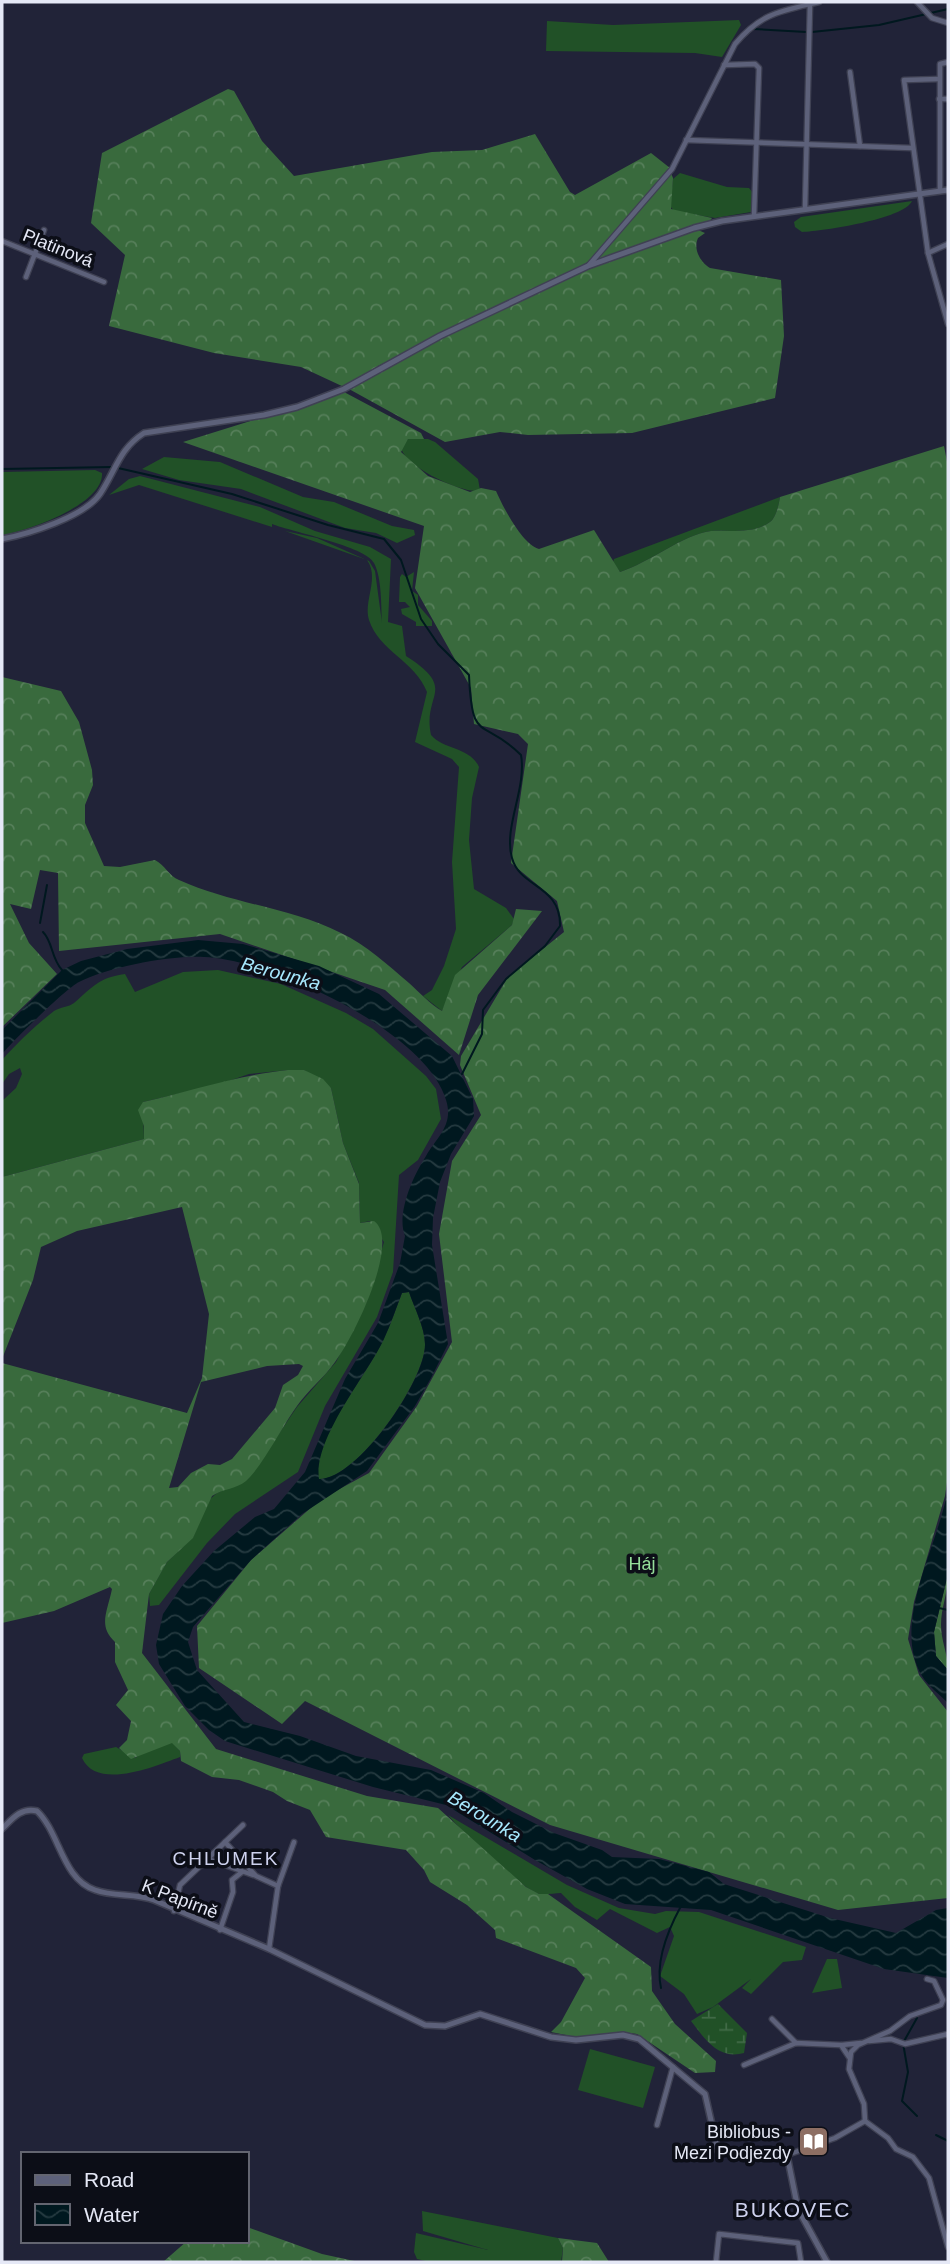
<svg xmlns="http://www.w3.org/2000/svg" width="950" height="2264" font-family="Arial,sans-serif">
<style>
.grass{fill:#215127}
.forest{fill:url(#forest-crowns);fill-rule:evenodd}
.wetland{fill:url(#wetland-marsh)}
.water{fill:url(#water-waves);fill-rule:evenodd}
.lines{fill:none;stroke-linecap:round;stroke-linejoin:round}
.stream{stroke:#00181f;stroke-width:2}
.minor-casing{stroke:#3f4153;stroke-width:7}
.tertiary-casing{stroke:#3f4153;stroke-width:8}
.minor{stroke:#5d617a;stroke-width:4.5}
.tertiary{stroke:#5d617a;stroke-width:5}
.labels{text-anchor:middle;stroke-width:7;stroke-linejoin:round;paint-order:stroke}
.street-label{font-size:18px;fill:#e5e8f6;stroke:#0c0e17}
.park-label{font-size:18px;fill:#95de9a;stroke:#0c0e17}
.poi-label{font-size:18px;fill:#e5e8f6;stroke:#0c0e17;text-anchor:end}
.water-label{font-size:19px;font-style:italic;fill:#a7e8fe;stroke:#0c0e17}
.neighbourhood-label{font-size:19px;letter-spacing:2px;fill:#ced2ee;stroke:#0c0e17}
.quarter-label{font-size:21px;letter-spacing:2px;fill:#ced2ee;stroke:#0c0e17}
</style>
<defs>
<pattern id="forest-crowns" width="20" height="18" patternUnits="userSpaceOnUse" patternTransform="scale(1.75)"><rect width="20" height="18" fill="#396a3d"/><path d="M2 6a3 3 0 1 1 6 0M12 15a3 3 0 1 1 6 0" fill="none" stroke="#567f5a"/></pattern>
<pattern id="wetland-marsh" width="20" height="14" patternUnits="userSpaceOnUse" patternTransform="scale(1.75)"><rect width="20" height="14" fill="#215127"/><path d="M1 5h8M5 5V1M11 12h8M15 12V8" fill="none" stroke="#416a47"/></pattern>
<pattern id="water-waves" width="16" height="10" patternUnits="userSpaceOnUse" patternTransform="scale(1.75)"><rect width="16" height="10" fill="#00181f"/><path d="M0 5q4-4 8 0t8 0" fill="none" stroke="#253a40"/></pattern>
</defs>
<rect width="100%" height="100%" fill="#212338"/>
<!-- grass -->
<g class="grass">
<polygon points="739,20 741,25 722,57 695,53 546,51 547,21 613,25"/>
<polygon points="680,173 727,187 749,188 753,193 751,212 715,218 674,211 670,206 673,179"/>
<path d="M 912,201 C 904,219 823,231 802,232 L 795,227 L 794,222 L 801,217 Z"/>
<path d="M 408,439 L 428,439 L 435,442 L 478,479 L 480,490 C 467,496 403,467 401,447 Z"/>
<polygon points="164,457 220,462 303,497 334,502 392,526 414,530 415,535 397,543 376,533 345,528 241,489 179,480 142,469"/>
<path d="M 95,470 L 102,473 C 104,504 28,531 2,535 L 2,472 Z"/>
<path d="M 140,476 L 260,507 L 315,531 L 370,547 L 391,559 L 388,622 L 402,626 L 406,656 C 459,690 422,693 431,735 C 444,750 470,747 479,767 L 472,798 L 469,840 L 474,889 L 506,908 L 514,919 L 512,925 L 462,967 L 442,1011 L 423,996 L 432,990 L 444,966 L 456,929 L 452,862 L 459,767 L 452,759 L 415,742 L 427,692 C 415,661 379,651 369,620 C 363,601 380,578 367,560 L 285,531 L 317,538 L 369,561 L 375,571 L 382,623 C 381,606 382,578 374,563 C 365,546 292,532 272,524 L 272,527 L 139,485 L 109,495 L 129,479 Z"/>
<path d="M 780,497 C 779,504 776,518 770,522 C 755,534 728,530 711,531 C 682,535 649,563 620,572 L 613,562 L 614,559 Z"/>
<polygon points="414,572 412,591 418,595 418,605 432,621 432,626 416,626 416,622 402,614 401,609 410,607 405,602 399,602 400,577 402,574 406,577"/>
<path d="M 218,970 L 281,984 L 346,1013 L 373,1029 L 426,1076 L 436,1089 L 441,1119 L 418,1160 L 399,1175 L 393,1272 L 377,1317 L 325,1406 L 298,1472 L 235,1514 L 207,1543 L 159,1605 L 150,1606 L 149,1594 L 160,1574 L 167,1562 L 193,1537 L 209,1500 L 217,1493 L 248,1479 L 297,1407 L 336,1362 L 367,1301 L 384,1242 L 370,1221 L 360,1223 L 359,1183 L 343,1143 L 331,1088 L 304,1070 L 288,1070 L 249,1074 L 220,1084 L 143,1102 L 144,1139 L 2,1177 L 2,1101 L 16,1088 L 22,1074 L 20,1068 L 9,1074 L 2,1084 L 2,1060 C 17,1043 36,1025 54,1011 C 60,1007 69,1007 74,1003 C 94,986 98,978 125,974 L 135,992 L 183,972 Z"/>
<path d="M 409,1292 C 414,1307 425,1328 425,1344 C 426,1379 356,1482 318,1479 C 315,1432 366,1379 384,1338 C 391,1324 396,1308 402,1293 Z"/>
<path d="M 172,1742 L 180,1751 L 180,1757 C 156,1766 97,1791 82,1758 L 84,1754 L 116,1747 L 135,1758 L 145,1751 Z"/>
<path d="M 448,1815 L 567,1885 L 619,1908 L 655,1914 L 666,1911 L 699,1912 L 806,1947 L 802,1960 L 783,1962 L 751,1994 L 742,1988 L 751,1979 L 713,2007 L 697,2014 L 684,1994 L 660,1976 L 674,1936 L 670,1927 L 657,1933 L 610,1909 L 597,1920 L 575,1907 L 561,1893 C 555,1893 546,1895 539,1894 C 523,1890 460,1830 448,1815 Z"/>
<polygon points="827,1959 837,1959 842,1988 812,1993"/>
<polygon points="590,2049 655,2067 643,2108 578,2090"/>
<polygon points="422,2211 558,2238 563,2248 561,2262 430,2262 417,2259 414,2252 416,2233 488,2250 423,2231"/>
</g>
<!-- forest -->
<g class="forest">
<polygon points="228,89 234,91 262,141 294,176 432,152 482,150 535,134 570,192 575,195 651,153 670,168 588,264 378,366 344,387 301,367 214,353 109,326 125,255 91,223 102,153"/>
<polygon points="670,171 673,178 671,209 712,218 709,222 588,266"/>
<path d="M 698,230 L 705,233 L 698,238 C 693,249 700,262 710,268 L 781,280 L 784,336 L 775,398 L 632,433 L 528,435 L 500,432 L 445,442 L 349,389 L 441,338 L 590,268 Z"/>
<path d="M 344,392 L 421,433 L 424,439 L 408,439 L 401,452 L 428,476 L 470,492 L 481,488 L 496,491 C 503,507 522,544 539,549 L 594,530 L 620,572 C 649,563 682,535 711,531 C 728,530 755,534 770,522 C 776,518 779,504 780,497 L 944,446 L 948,467 L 948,1475 L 945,1496 L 914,1602 L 908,1639 L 919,1675 L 948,1712 L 948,1898 L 838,1910 L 550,1825 L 305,1701 L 282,1724 L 199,1668 L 197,1626 L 251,1560 L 321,1499 L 369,1473 L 417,1406 L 452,1342 L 439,1234 L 452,1161 L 481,1115 L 460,1065 L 461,1056 L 508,977 L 564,932 L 557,901 L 511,863 L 528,744 L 518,734 L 474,724 L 471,688 L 415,588 L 424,526 L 183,442 Z"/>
<path d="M 2,677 L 61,691 L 79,722 L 92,770 L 93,785 L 85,805 L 85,823 L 104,866 L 120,867 L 155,860 C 165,865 169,876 179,880 C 232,904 289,907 341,933 C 366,945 388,965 409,983 C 419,992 430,1004 442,1011 L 455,975 L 512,925 L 516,909 L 542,911 L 478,995 L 459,1055 L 385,990 L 220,934 L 59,951 L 58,873 L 40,870 L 31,909 L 10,904 L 29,943 L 57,974 L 2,1027 Z"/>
<path d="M 288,1070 L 304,1070 L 323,1079 L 331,1088 L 343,1143 L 359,1184 L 360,1223 L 374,1221 C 402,1241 352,1340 335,1362 C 324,1378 308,1390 297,1406 C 283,1425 262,1467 246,1481 C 236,1489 222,1489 212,1496 L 193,1538 L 167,1562 L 149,1594 L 142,1653 L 216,1749 L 367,1796 L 438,1808 L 526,1887 L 539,1894 L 548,1894 L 651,1967 L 652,1991 L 675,2024 L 716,2061 L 715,2072 L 695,2073 L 637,2034 L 623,2032 L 576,2037 L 551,2032 L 561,2022 L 585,1978 L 576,1968 L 496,1938 L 495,1930 L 467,1905 L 430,1882 L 424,1870 L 406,1850 L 326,1837 L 310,1810 L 287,1801 L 273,1792 L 239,1780 L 212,1777 L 181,1761 L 180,1751 L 172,1743 L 131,1759 L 119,1748 L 127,1740 L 131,1721 L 116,1705 L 128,1690 L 115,1662 L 115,1642 C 98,1626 107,1613 112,1589 L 110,1587 L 54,1611 L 2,1623 L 2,1363 L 187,1413 L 202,1378 L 209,1314 L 182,1207 L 77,1231 L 41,1247 L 33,1280 L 2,1359 L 2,1177 L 144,1139 L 144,1126 L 138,1110 L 143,1102 C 191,1091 239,1075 288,1070 ZM 299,1364 L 303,1366 L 298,1375 L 283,1385 L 275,1408 L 232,1459 L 220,1465 L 208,1464 L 191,1473 L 178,1487 L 169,1488 L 201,1382 L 267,1366 Z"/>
<path d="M 948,1574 C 948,1594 941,1607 941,1625 C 941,1641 948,1654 948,1670 L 936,1656 L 934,1632 Z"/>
<polygon points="247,2227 322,2254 359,2262 163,2262 187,2241 247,2241"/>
<polygon points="558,2238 597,2243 609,2262 562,2262 563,2248"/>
</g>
<!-- wetland -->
<path class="wetland" d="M 718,2004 L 747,2033 L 744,2053 C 718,2060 705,2039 691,2021 Z"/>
<!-- water -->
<g class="water">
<path d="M 198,940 L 243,944 L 319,966 L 379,994 L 452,1056 L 473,1099 L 474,1116 L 451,1154 L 440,1182 L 433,1218 L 432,1245 L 448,1344 L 431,1378 L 415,1406 L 367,1471 L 302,1514 L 251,1560 L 193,1627 L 188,1642 L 197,1670 L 244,1722 L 300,1736 L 356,1756 L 431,1770 L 484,1793 L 512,1812 L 554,1833 L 602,1850 L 612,1857 L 659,1859 L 709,1872 L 724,1884 L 830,1918 L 896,1933 L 936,1910 L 948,1908 L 948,1978 L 884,1969 L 711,1910 L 625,1904 L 587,1889 L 535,1860 L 446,1805 L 373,1787 L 225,1741 L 209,1730 L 185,1706 L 159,1664 L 156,1645 L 163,1614 L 182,1586 L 214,1551 L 255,1517 L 274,1509 L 305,1472 L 345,1379 L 378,1323 L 400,1263 L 405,1236 C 396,1214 413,1176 426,1156 C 437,1137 454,1125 446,1100 C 426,1031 270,959 204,957 C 171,955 108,967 79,982 C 65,989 13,1041 2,1054 L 2,1030 L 62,970 L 81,961 L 127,949 ZM 409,1292 C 414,1307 425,1328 425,1344 C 426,1380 357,1480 319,1479 C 313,1439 367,1375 384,1339 C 391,1324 396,1308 402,1293 Z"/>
<path d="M 948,1488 L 948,1574 L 934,1632 L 936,1656 L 948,1670 L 948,1703 C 940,1695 928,1686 922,1676 C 890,1623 940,1543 948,1488 Z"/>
</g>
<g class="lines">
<!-- stream -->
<g class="stream">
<polyline points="753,29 806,32"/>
<polyline points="812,32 879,25 948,9"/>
<path d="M 118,468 L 232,494 L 328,525 L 384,539 L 401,560 L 421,619 L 438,644 L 469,675 C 472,746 482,716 521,755 C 527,788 503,828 512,858 C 520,888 561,885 560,926 L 545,946 L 506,979 L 483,1010 L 482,1034 L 462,1074"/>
<polyline points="2,469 112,467"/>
<polyline points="40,923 47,885"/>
<path d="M 43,932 C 53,942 51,958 62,970"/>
<polyline points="939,1608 948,1610"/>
<path d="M 661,1988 C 655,1961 668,1930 681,1906"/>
<polyline points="917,2018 903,2043 908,2072 902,2101 917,2116"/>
<polyline points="936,2135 948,2141"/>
</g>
<defs>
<g id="minor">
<polyline points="917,2 932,18 948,23"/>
<polyline points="724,65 755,64 759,68 754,216"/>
<polyline points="850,72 860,146"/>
<polyline points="939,79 904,80 928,253 948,324"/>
<polyline points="939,99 948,99"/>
<polyline points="686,140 912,148"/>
<polyline points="940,191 940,64 948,62"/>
<polyline points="805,209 810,4"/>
<polyline points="2,241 104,282"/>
<polyline points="928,253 948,244"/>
<path d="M 589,265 L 672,169 L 735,44 C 761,13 781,11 819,2"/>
<polyline points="26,277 44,230"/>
<polyline points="225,1842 256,1876 278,1886"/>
<polyline points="208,1859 253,1875"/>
<polyline points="174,1911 180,1885 243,1825"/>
<polyline points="220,1930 233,1892 232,1880 242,1872"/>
<polyline points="269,1949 278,1886 294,1842"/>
<polyline points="772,2019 796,2043"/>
<polyline points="869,2041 891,2039 905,2044 948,2034"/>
<polyline points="842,2045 861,2043"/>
<polyline points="744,2065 796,2043 841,2045 849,2057"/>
<polyline points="865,2121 864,2104 849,2069 851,2052 858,2045 890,2031 910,2016 941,2005 943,2000 934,1981 927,1979"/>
<polyline points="865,2121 888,2138 896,2149 913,2157 929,2178 948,2247"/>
<polyline points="657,2125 673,2067"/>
<polyline points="787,2155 835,2138 865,2121"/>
<polyline points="716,2262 719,2234 798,2243 801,2262"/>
</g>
<g id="tertiary">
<path d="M 2,539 C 28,534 84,517 100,494 C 116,470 119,449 144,433 L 264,415 L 297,407 L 344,389 L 440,336 L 588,266 L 694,228 L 722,221 L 948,190"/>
<path d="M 2,1829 C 12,1819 21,1807 37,1811 C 60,1833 62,1879 95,1890 C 114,1897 135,1893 154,1900 L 269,1949 L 425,2025 L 445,2026 L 480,2014 L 551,2037 L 576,2040 L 623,2035 L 639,2039 L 705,2094 L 718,2151 L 787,2155 L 798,2209 L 827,2262"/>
</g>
</defs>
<!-- minor casing -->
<use href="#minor" class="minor-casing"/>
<!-- tertiary casing -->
<use href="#tertiary" class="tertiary-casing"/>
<!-- minor -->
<use href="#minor" class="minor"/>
<!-- tertiary -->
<use href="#tertiary" class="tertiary"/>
</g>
<!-- icons -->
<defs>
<symbol id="library-square" viewBox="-11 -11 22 22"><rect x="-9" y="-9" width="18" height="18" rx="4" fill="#8d6e63" stroke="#0c0e17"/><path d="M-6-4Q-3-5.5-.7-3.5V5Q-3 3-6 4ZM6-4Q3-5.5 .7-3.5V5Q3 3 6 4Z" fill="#fff"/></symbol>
</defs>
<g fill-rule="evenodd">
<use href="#library-square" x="796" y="2124" width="35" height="35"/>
</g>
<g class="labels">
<!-- street labels -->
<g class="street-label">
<text transform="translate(58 248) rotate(22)" y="6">Platinová</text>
<text transform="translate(180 1899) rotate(21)" y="6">K Papírně</text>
</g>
<!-- park labels -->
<g class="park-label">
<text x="642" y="1570">Háj</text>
</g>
<!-- poi labels -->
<g class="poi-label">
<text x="791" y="2138">Bibliobus -<tspan x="791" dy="21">Mezi Podjezdy</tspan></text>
</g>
<!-- water labels -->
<g class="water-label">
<text transform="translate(281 973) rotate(15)" y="7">Berounka</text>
<text transform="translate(485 1816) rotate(31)" y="7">Berounka</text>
</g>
<!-- neighbourhood labels -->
<g class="neighbourhood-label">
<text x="226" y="1865">CHLUMEK</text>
</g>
<!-- quarter labels -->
<g class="quarter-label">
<text x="793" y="2217">BUKOVEC</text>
</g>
</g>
<!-- border -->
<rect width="950" height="2264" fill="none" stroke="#e5e8f6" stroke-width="7"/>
<!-- legend -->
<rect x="21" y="2152" width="228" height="91" fill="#0c0e17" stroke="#636570" stroke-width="2"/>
<rect x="35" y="2175" width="35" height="10" fill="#5d617a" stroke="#636570" stroke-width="2"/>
<text x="84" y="2187" font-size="21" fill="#e5e8f6">Road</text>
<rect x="35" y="2204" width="35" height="21" fill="url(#water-waves)" stroke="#636570" stroke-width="2"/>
<text x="84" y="2222" font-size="21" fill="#e5e8f6">Water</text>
</svg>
